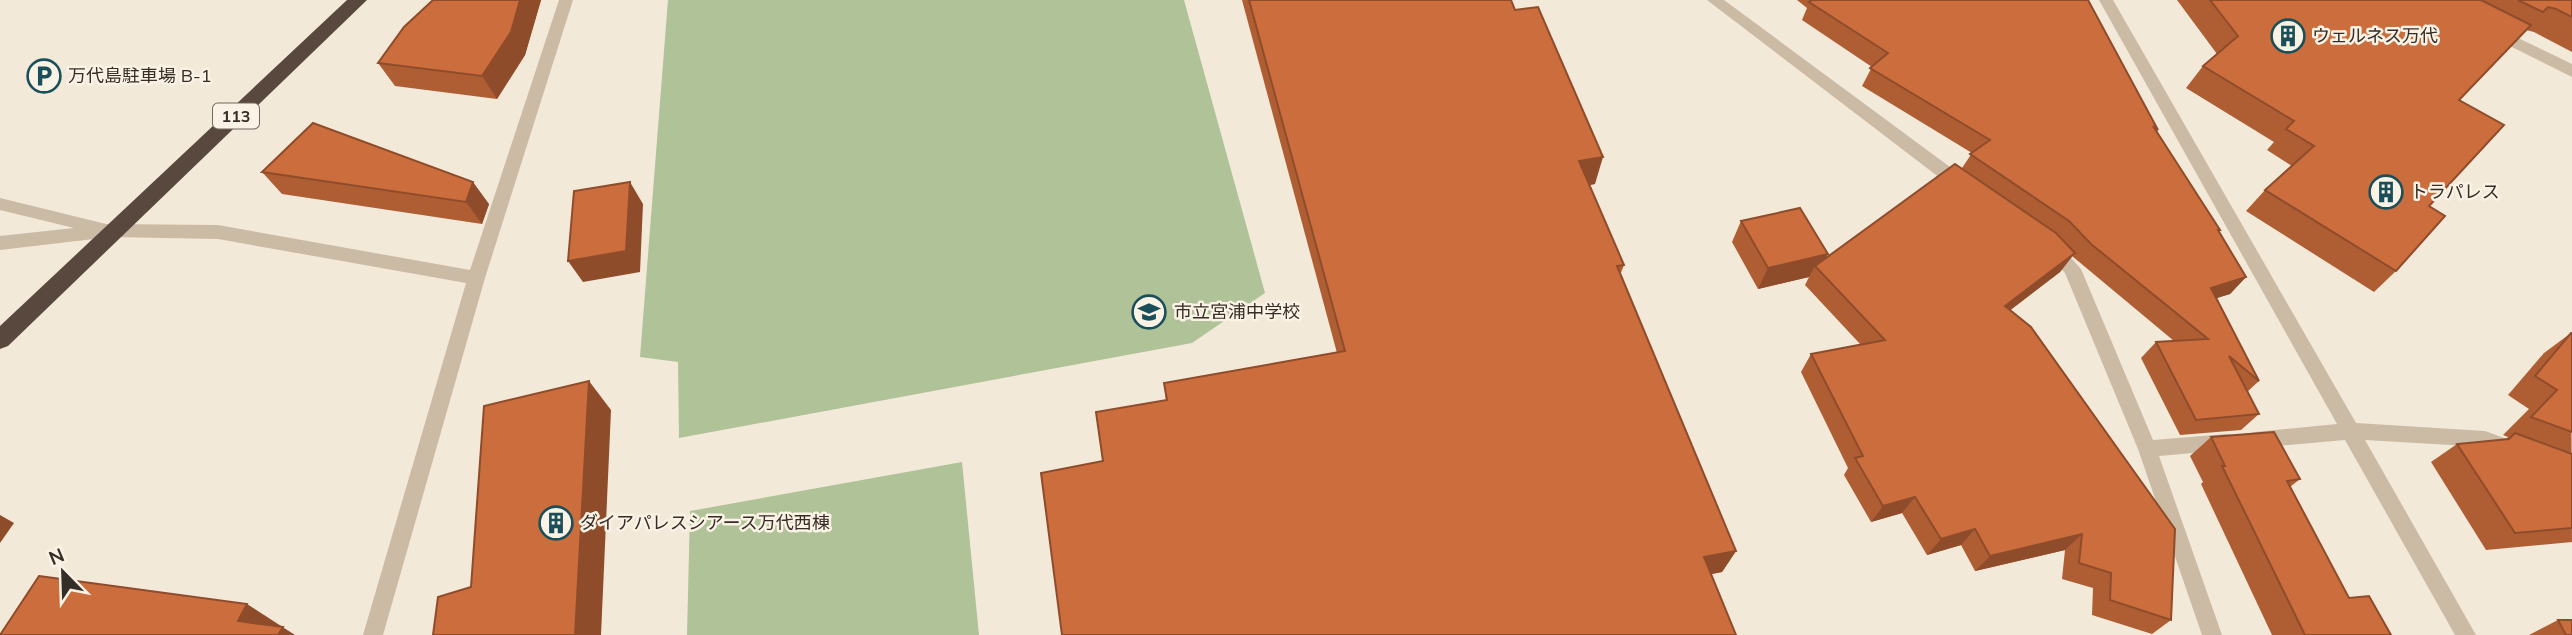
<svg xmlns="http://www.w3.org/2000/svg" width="2572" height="635" font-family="Mulish,'Noto Sans JP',sans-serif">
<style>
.green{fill:#b0c298}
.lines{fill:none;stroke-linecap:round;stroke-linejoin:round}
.minor{fill:#cbbaa4;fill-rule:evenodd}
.highway{fill:#58483d;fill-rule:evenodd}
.wall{fill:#af5e34}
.shaded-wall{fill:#8f4c2b}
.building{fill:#cc6d3d;stroke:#8f4c2b;stroke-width:2}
.labels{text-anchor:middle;stroke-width:5;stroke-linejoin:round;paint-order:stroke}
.shield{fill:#faf2e5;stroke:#71685f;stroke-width:2}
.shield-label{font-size:16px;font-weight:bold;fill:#362d26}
.poi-label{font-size:18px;fill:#362d26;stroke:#faf2e5;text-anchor:start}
</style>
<rect width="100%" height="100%" fill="#f3e9d9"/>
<!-- green -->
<g class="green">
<polygon points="668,0 1184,0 1265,293 1192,343 679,438 678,362 640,357"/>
<polygon points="962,462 979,635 687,635 690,511"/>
</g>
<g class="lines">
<!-- minor -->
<g class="minor">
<polygon points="559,0 573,0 485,278 383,635 363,635 466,283 218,239 111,237 0,250 0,236 74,228 0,210 0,198 106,224 218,225 470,270"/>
<polygon points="1707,0 1724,0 1969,181 1971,186 1969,191 1957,191"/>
<polygon points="2099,0 2113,0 2356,423 2485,431 2518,443 2520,449 2518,455 2511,457 2485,447 2365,440 2476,635 2455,635 2345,440 2255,448 2248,446 2246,440 2248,434 2255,432 2337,424"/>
<polygon points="2493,26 2572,64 2572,77 2488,35 2485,31 2488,27"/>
<polygon points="2050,239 2056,241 2081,269 2153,440 2227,434 2234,436 2236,442 2234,448 2227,450 2159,456 2222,635 2202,635 2138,449 2065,273 2042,246 2044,241"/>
</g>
<!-- highway -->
<polygon class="highway" points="347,0 367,0 8,346 0,349 0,326"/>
</g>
<!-- wall -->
<g class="wall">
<polygon points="433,0 541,0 525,55 497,99 395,86 378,63"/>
<polygon points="1242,0 1511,0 1595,184 1589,185 1624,265 1620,275 1736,551 1722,572 1711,574 1103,461 1166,400 1164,383 1337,353"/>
<polygon points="1797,0 2088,0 2158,130 2157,132 2220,230 2219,232 2246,277 2230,294 2216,298 2259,381 2247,392 2259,414 2241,430 2180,435 2141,358 2156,342 2174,341 2072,256 2060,272 2010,310 2171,620 2152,634 2092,615 2093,588 2062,579 2065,550 1975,571 1961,545 1927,555 1902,513 1871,522 1844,475 1848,468 1801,372 1811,354 1861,345 1805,285 1809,277 1758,289 1732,242 1741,221 1826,258 1962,168 1972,153 1862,86 1872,67 1802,20 1807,8"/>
<polygon points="2177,0 2572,0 2572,52 2534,32 2526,30 2459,100 2429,206 2396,271 2374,292 2246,211 2265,190 2292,166 2267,150 2274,142 2186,88 2203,66 2217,54"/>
<polygon points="262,172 489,204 482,224 282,194"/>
<polygon points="2571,333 2572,542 2486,550 2431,462 2457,444 2506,439 2508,437 2503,435 2529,409 2508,395 2544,353"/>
<polygon points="2211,437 2300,479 2290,487 2349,598 2391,635 2272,635 2201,484 2203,482 2190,456"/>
<polygon points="2558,620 2572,635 2529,635"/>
</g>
<!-- shaded-wall -->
<g class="shaded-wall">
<polygon points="520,0 541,0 525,55 497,99 482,76"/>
<polygon points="1603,157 1595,184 1572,188 1579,161"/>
<polygon points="473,182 489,204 482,224 466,202"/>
<polygon points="630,182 643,204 640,272 583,282 568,261"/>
<polygon points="2075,253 2060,272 1991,325 2005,306"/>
<polygon points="1828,254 1819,270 1815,266 1809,277 1758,289 1768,268"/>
<polygon points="2246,277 2230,294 2195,305 2211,288"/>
<polygon points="589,381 611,410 601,635 575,635"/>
<polygon points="1915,497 1902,513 1871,522 1883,506"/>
<polygon points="0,515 14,523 0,543"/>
<polygon points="1975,529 1961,545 1927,555 1941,539"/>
<polygon points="2082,534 2065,550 1975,571 1990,556"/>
<polygon points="1736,551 1722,572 1692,578 1704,557"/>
<polygon points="247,604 295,635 260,635 238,621"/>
</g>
<!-- building -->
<g class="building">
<polygon points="433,0 520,0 511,32 482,76 378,63 404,27"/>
<polygon points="1249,0 1511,0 1515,10 1538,7 1603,157 1579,161 1624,265 1617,266 1736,551 1704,557 1736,635 1062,635 1041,473 1103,461 1096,412 1167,400 1164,383 1345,351"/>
<polygon points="1812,0 2088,0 2158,130 2153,126 2220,230 2218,230 2246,277 2211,288 2259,381 2229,356 2259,414 2196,420 2156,342 2208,339 2091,244 2069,221 1970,154 1990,140 1870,68 1888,53 1809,2"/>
<polygon points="2210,0 2481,0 2531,25 2459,100 2504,125 2429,206 2445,216 2396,271 2265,190 2314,146 2286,129 2294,121 2203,66 2238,36"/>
<polygon points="2518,0 2572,0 2572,17 2556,9 2548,7 2543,12"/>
<polygon points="313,123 473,182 466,202 262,172"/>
<polygon points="1955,164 2056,233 2075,253 2005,306 2031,327 2175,529 2171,620 2110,600 2111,573 2079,563 2082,534 1990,556 1975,529 1941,539 1915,497 1883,506 1855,458 1863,456 1811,354 1885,340 1815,266"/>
<polygon points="630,182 626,251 568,261 574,191"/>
<polygon points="1800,208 1828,254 1768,268 1741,221"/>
<polygon points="2571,333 2572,333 2572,432 2531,417 2557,390 2535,376"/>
<polygon points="589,381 575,635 433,635 438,597 471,587 484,406"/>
<polygon points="2274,432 2300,479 2287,481 2349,598 2369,596 2391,635 2305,635 2222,466 2225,466 2211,437"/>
<polygon points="2515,433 2572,454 2572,528 2515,533 2457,444 2509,439"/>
<polygon points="39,576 247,604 238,621 283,627 278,635 0,635"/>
<polygon points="2558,620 2572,620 2572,635 2566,635"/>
</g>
<!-- icons -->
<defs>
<symbol id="building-ring" viewBox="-11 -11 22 22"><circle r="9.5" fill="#faf2e5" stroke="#1a4f59" stroke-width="1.5"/><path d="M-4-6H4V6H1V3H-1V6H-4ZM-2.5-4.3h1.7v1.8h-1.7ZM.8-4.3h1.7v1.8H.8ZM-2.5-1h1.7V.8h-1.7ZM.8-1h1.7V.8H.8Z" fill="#1a4f59"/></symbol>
<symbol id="parking-ring" viewBox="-11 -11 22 22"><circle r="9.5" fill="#faf2e5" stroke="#1a4f59" stroke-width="1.5"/><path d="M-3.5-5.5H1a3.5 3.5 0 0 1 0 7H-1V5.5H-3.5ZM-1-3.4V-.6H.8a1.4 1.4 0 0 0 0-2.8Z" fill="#1a4f59"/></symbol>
<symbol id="school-ring" viewBox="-11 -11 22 22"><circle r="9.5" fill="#faf2e5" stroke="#1a4f59" stroke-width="1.5"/><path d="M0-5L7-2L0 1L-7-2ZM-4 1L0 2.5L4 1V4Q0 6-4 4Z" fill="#1a4f59"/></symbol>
</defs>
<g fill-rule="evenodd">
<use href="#building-ring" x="2269" y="17" width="38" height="38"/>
<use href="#parking-ring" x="25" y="57" width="38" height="38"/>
<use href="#building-ring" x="2367" y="173" width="38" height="38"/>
<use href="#school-ring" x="1130" y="293" width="38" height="38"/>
<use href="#building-ring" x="537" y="504" width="38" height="38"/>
</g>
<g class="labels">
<!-- shield labels -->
<rect class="shield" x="213" y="103.5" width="46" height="25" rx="5"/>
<g class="shield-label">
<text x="236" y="122">113</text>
</g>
<!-- poi labels -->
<g class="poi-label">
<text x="2312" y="42">ウェルネス万代</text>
<text x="68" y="82">万代島駐車場 B-1</text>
<text x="2410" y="198">トラパレス</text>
<text x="1174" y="318">市立宮浦中学校</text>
<text x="580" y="529">ダイアパレスシアース万代西棟</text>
</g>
</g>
<!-- north arrow -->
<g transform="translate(63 572) rotate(337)" stroke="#faf2e5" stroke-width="5" paint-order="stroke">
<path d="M0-5L12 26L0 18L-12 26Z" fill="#362d26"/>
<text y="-10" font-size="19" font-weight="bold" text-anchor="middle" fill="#362d26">N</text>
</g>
</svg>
